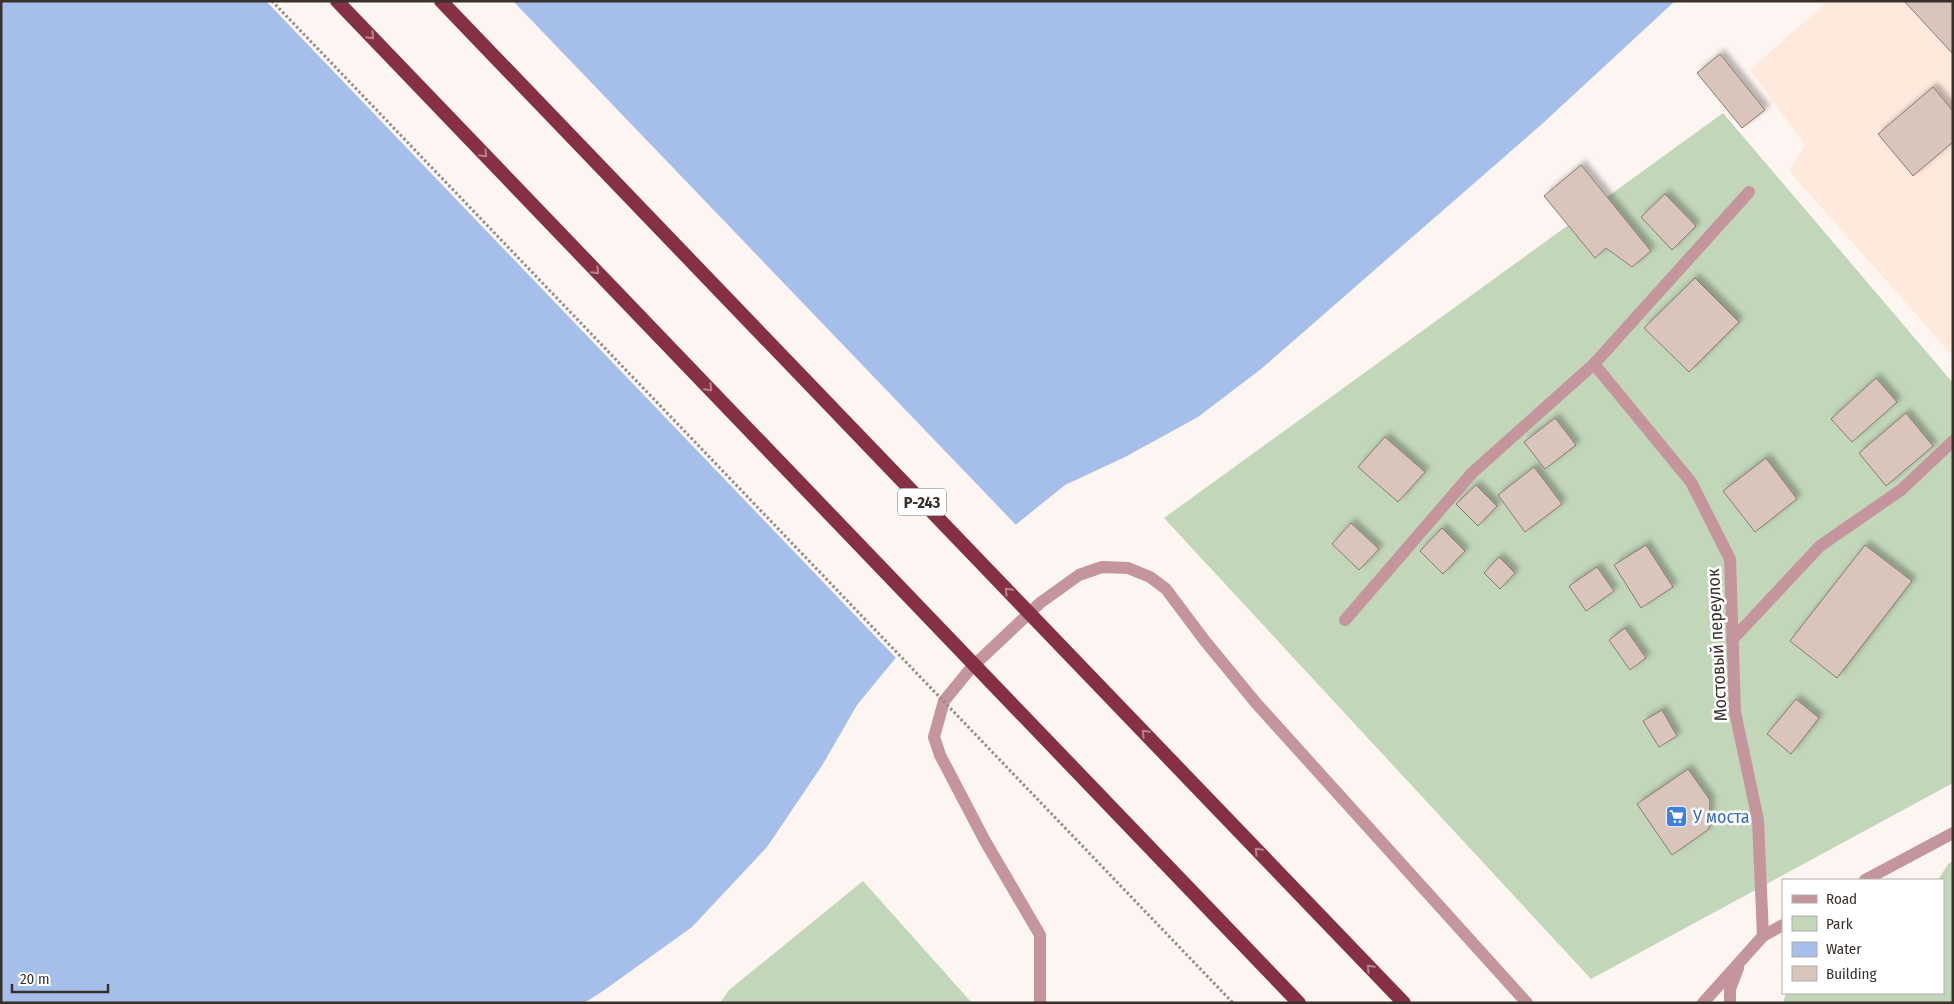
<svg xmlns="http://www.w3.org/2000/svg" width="1954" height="1004" font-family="'Fira Sans Condensed',sans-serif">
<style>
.built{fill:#ffe9dc}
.green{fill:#c2d6b9}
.water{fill:#a5beea}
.pier{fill:#fdf5f1}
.building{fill:#d9c5bb;stroke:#8b7970;filter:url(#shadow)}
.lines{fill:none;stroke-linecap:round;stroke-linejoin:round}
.service{stroke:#c4959d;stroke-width:12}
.minor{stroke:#c4959d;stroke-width:12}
.tertiary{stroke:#c4959d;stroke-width:12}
.path-bridge{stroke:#948d88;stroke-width:3;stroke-dasharray:2.5 2.5;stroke-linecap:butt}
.trunk-bridge{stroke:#863046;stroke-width:14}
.oneway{stroke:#b68390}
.labels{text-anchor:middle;stroke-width:5;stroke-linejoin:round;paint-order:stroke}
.shield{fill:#fff;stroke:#746f6b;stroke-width:1}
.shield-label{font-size:16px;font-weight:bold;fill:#38312c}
.street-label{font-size:18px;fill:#38312c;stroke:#fff}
.shop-label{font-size:18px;fill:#366cbe;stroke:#fff;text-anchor:start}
</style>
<defs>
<filter id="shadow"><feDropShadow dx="4.5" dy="-4.5" stdDeviation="2.5" flood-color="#0004"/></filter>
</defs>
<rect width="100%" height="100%" fill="#fdf5f1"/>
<!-- built -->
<polygon class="built" points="1828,1 1953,1 1953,356 1789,171 1805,145 1750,70"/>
<!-- green -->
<g class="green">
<polygon points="1723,113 1953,383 1953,783 1591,979 1164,518"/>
<polygon points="1953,861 1953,1003 1783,1003 1786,993 1943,993 1943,880 1938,880 1948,864"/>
<polygon points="863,881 972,1003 720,1003 729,990"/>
</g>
<!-- water -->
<polygon class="water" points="1,1 1675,1 1542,124 1261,369 1198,417 1125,457 1065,485 1014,526 926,621 857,705 823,764 767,847 692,927 603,991 584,1003 1,1003"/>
<!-- pier -->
<polygon class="pier" points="266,1 513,1 1017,526 928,623 897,659"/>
<!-- building -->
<g class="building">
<polygon points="1904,1 1953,1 1953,54"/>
<polygon points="1720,54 1765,110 1742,128 1697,73"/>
<polygon points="1933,87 1953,111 1953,142 1913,176 1878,134"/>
<polygon points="1581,165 1651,251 1632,267 1606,248 1595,258 1544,196"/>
<polygon points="1665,194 1696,226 1672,250 1641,217"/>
<polygon points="1695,278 1739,322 1689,372 1644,328"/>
<polygon points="1876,378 1897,402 1852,442 1831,419"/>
<polygon points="1906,413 1933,446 1886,486 1859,453"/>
<polygon points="1555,418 1576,445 1545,469 1524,442"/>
<polygon points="1385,437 1425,472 1398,502 1358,467"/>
<polygon points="1766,458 1797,499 1755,532 1723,491"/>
<polygon points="1534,467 1562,504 1525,532 1498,495"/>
<polygon points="1476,485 1497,506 1478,526 1456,504"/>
<polygon points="1351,523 1379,549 1359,570 1332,544"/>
<polygon points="1442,528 1465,551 1443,574 1420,551"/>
<polygon points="1646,545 1673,587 1641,608 1614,565"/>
<polygon points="1865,545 1912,581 1837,678 1790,641"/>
<polygon points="1499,557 1515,573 1500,589 1484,573"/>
<polygon points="1597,567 1614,591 1586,611 1569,586"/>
<polygon points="1625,628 1646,658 1630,670 1609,640"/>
<polygon points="1796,699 1819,718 1791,754 1767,734"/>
<polygon points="1662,710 1677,736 1659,747 1643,721"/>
<polygon points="1688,769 1710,800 1709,829 1672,855 1637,804"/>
</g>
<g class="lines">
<!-- service -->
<g class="service">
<polyline points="1345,620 1472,473 1594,364 1749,192"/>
<polyline points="1732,640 1820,546 1901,490 1953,441"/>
<polyline points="1040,1003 1040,935 985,841 940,755 934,737 944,701 971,668 1040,603 1079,575 1102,567 1128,568 1150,577 1166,589 1205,641 1256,703 1527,1003"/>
</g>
<!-- minor -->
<polyline class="minor" points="1594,364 1691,482 1730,559 1735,712 1758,820 1763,936"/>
<!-- tertiary -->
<g class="tertiary">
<polyline points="1865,880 1953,833"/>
<polyline points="1703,1003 1763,936 1783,925"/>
<polyline points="1730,1003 1730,989 1738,968"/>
</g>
<!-- path-bridge -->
<polyline class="path-bridge" points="272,1 1233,1003"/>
<!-- trunk-bridge -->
<g class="trunk-bridge">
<polyline points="337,1 1299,1003"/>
<polyline points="441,1 1404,1003"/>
</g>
</g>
<!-- one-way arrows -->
<defs><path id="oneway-chevron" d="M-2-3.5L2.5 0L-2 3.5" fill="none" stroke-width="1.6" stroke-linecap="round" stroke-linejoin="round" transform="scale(1.25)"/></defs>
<g class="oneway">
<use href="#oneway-chevron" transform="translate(371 36) rotate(46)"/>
<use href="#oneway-chevron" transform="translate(484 154) rotate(46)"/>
<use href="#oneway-chevron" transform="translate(596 271) rotate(46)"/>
<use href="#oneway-chevron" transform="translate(709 388) rotate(46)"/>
<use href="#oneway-chevron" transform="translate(1008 591) rotate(-134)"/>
<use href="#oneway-chevron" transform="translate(1145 733) rotate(-134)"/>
<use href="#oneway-chevron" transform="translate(1258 851) rotate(-134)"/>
<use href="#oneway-chevron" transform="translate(1370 968) rotate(-134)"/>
</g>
<!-- icons -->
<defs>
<symbol id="supermarket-square" viewBox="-11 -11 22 22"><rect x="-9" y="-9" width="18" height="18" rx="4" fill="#3f7fe0" stroke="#fff"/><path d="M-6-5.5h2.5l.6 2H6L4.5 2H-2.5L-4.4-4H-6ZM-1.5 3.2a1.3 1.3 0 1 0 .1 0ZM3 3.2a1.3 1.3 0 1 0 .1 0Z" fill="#fff"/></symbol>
</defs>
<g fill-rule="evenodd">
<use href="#supermarket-square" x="1664" y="804" width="25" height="25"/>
</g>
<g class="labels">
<!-- shield labels -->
<rect class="shield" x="898" y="488.5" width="48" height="27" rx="4"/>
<g class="shield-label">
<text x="922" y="508">Р-243</text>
</g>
<!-- street labels -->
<g class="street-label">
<text transform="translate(1717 645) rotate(-93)" y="6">Мостовый переулок</text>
</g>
<!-- shop labels -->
<g class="shop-label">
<text x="1693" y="823">У моста</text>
</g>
</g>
<!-- border -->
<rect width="1954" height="1004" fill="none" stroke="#38312c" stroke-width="5"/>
<!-- legend -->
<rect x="1782" y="879" width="162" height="115" fill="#ffffff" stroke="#afadab"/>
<rect x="1792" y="895" width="25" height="8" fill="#c4959d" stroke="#afadab"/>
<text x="1826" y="904" font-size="15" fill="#38312c">Road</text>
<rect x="1792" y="916" width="25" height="15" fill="#c2d6b9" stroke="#afadab"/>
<text x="1826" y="929" font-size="15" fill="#38312c">Park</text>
<rect x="1792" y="942" width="25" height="15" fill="#a5beea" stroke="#afadab"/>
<text x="1826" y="954" font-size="15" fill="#38312c">Water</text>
<rect x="1792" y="966" width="25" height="15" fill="#d9c5bb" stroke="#afadab"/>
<text x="1826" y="979" font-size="15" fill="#38312c">Building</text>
<!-- scale -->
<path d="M12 984v8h96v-8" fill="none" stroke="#38312c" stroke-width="2.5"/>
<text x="20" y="984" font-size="15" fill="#38312c" stroke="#ffffff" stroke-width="4" paint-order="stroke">20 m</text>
</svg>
